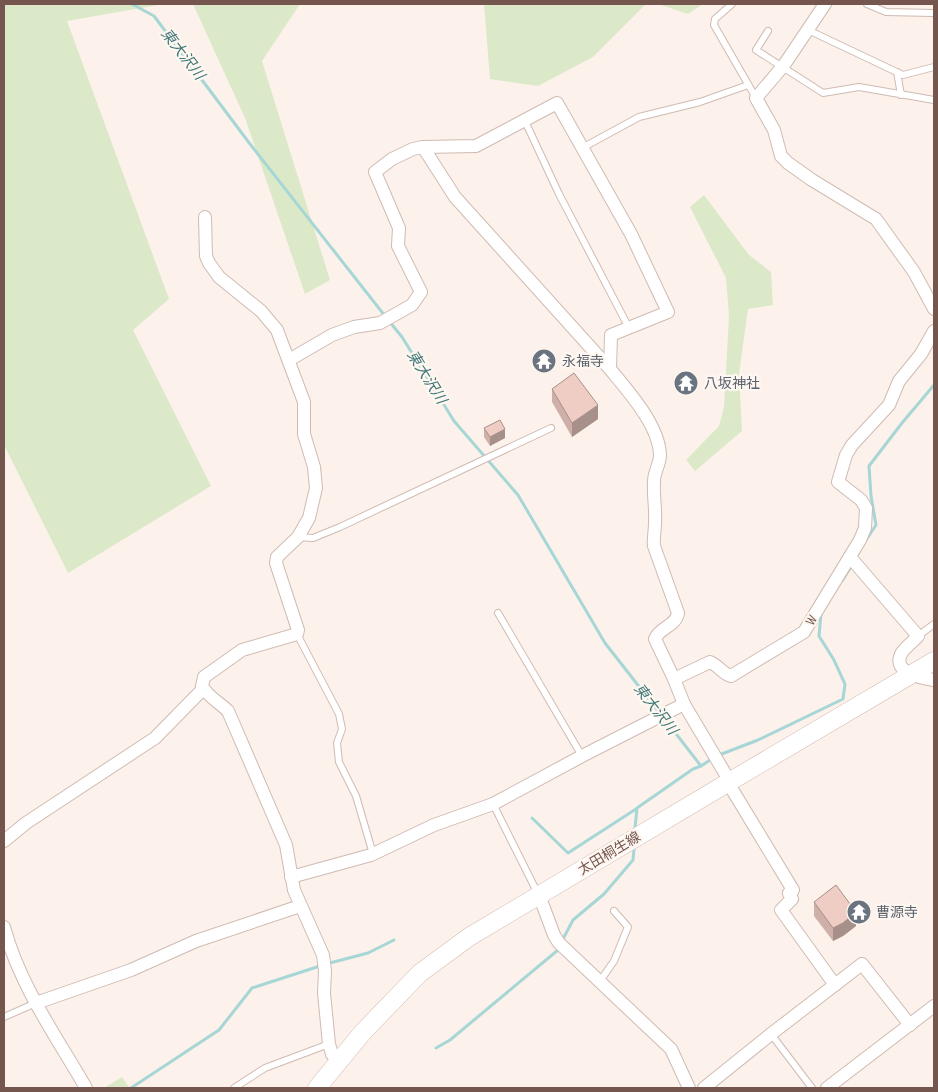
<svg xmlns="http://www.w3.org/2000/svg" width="938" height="1092" font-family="'Sofia Sans Condensed','Noto Sans JP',sans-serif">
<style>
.green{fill:#dce9c9}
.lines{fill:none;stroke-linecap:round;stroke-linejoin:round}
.stream{stroke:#a6d6d5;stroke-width:3}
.lane-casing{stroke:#cfbbb3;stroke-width:8}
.street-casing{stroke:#cfbbb3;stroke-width:14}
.secondary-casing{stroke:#d2bab1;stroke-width:19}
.lane{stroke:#fff;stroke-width:6}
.street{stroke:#fff;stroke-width:12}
.secondary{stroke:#fff;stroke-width:18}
.wall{fill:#ceb0a9}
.shaded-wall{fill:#a79089}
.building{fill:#efcdc4;stroke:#a79089}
.labels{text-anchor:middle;stroke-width:4.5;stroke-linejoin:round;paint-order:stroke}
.worship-label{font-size:14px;fill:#5b616d;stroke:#fef7f1;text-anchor:start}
.street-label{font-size:14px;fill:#75564f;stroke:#fef7f1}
.water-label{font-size:15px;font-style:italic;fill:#427978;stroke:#fef7f1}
</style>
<rect width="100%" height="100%" fill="#fcf2eb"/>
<!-- green -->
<g class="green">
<polygon points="4,4 164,4 67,21 169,299 133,330 211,486 68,573 4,445"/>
<polygon points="193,4 300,4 262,61 330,280 305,294 245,118"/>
<polygon points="484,4 646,4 593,57 538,86 490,79"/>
<polygon points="658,4 703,4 688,14"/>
<polygon points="704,195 749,255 771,272 773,305 748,309 739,374 742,431 695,471 686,460 719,426 724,407 729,316 726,278 690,207"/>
<polygon points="122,1077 129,1087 127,1088 104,1088"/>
</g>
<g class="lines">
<!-- stream -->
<g class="stream">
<polyline points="132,4 154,16 250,144 385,316"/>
<polyline points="389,321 402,337 454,421 518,495 605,643 659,712"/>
<polyline points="866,540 876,525 871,496 869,466 902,423 934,385"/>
<polyline points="842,581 852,565"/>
<polyline points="663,717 701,766"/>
<polyline points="719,755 758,740 843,699 845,684 834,660 819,636 821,614"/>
<polyline points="532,818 568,853 636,809"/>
<polyline points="635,828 637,808 693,769 701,766 713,758"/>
<polyline points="562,941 573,920 604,894 633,860 634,849"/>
<polyline points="326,964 368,953 394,940"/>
<polyline points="436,1048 450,1040 558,950 559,946"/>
<polyline points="131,1088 219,1030 252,988 320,966"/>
</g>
<defs>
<g id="lane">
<polyline points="732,4 715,19 714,25 756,98"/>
<polyline points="867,4 886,12 934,13"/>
<polyline points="808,30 903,75 934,67"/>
<polyline points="768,31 756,50 823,93 859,87 934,100"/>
<polyline points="897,72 901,95"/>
<polyline points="525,121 559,194 629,328"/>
<polyline points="582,148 639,117 700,102 748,85"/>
<polyline points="298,537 313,538 340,527 551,428"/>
<polyline points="498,613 582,756"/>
<polyline points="297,634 339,714 342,729 337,743 339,762 356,796 373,854"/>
<polyline points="918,636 934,624"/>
<polyline points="493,804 538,894"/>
<polyline points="600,981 614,961 628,927 614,911"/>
<polyline points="4,1017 36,1003"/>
<polyline points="771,1034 812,1088"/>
<polyline points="234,1088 265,1068 329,1044"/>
</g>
<g id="street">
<polyline points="825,4 784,65 756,98 774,130 781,156 788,163 812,180 876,219 914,272 934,309"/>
<polyline points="423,147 455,197 610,369"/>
<path d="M 205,217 L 206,256 L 209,263 L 219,277 L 261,311 L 277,330 L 304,402 L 304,434 L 314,467 L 316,488 L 309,518 L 298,537 L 277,557 L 276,563 L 298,630 L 297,634 L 242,650 L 204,677 L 202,686 C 208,697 219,702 228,711 L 286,845 L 294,890 L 323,955 L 325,971 L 324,993 L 329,1044 L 332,1054 L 338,1062"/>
<path d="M 289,360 L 332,335 L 354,327 L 380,323 L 412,305 L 421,292 L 398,246 L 399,228 L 375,172 L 392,159 L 413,149 L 423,147 L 476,146 L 557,103 L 631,234 L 668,312 L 611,335 L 610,369 C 628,391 659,425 660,455 C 660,464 654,472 654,481 C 653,495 656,509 655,523 C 655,532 653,538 654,546 L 678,613 C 676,626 660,627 655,639 L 674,679 L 684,704 L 726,775 L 730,786 L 793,890 L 789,893 L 792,899 L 781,910 L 835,985"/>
<path d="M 850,557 L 918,636 C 913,642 905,647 901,654 C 892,673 922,678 934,680"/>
<path d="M 674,679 L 710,662 C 718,665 723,674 731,676 L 804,632 L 860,540 L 865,528 L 866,508 L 861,500 L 838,482 L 846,455 L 852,445 L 889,405 L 899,381 L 921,354 L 934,331"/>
<polyline points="4,841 26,823 155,738 203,689"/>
<polyline points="291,877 371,855 434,825 493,804 582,756 684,704"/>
<polyline points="539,895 554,935 559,943 671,1049 689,1088"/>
<path d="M 4,927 C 20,986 56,1036 86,1088"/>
<polyline points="36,1003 131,970 196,941 300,906"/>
<polyline points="704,1088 771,1034 862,964 910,1025"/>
<polyline points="827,1088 934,1006"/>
</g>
<polyline id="secondary" points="317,1088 363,1032 420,973 469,937 729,782 934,661"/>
</defs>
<!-- lane casing -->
<use href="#lane" class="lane-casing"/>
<!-- street casing -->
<use href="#street" class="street-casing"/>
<!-- secondary casing -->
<use href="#secondary" class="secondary-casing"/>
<!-- lane -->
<use href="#lane" class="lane"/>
<!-- street -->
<use href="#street" class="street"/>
<!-- secondary -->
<use href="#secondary" class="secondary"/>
</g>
<!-- wall -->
<g class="wall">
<polygon points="552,389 598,419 572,437 552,402"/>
<polygon points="484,428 505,438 490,446 484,437"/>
<polygon points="814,902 856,926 843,936 833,941 814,916"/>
</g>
<!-- shaded-wall -->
<g class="shaded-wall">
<polygon points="598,405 598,419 572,437 572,423"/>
<polygon points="505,429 505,438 490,446 490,437"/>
<polygon points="856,912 856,926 843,936 833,941 833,928"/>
</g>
<!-- building -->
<g class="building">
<polygon points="574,373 598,405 572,423 552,389"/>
<polygon points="500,420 505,429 490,437 484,428"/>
<polygon points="836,885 856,912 843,923 833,928 814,902"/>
</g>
<!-- icons -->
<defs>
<symbol id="temple-disc" viewBox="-11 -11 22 22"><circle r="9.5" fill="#6b7280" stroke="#fef7f1"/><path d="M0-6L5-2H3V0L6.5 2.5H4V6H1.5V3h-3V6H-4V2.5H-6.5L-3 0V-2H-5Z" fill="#fff"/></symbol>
</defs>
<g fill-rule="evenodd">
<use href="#temple-disc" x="530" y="347" width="28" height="28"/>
<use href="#temple-disc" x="672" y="369" width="28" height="28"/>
<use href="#temple-disc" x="845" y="898" width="28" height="28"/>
</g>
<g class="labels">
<!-- worship labels -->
<g class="worship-label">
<text x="562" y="366">永福寺</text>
<text x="704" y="388">八坂神社</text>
<text x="876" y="917">曹源寺</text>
</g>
<!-- street labels -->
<g class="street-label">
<text transform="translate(811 620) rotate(-58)" y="5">W</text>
<text transform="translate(609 853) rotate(-31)" y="5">太田桐生線</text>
</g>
<!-- water labels -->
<g class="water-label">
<text transform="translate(183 54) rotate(52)" y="5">東大沢川</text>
<text transform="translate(427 377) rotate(58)" y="5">東大沢川</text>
<text transform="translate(656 709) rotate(52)" y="5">東大沢川</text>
</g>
</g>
<!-- border -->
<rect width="938" height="1092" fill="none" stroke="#75564f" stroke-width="10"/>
</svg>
